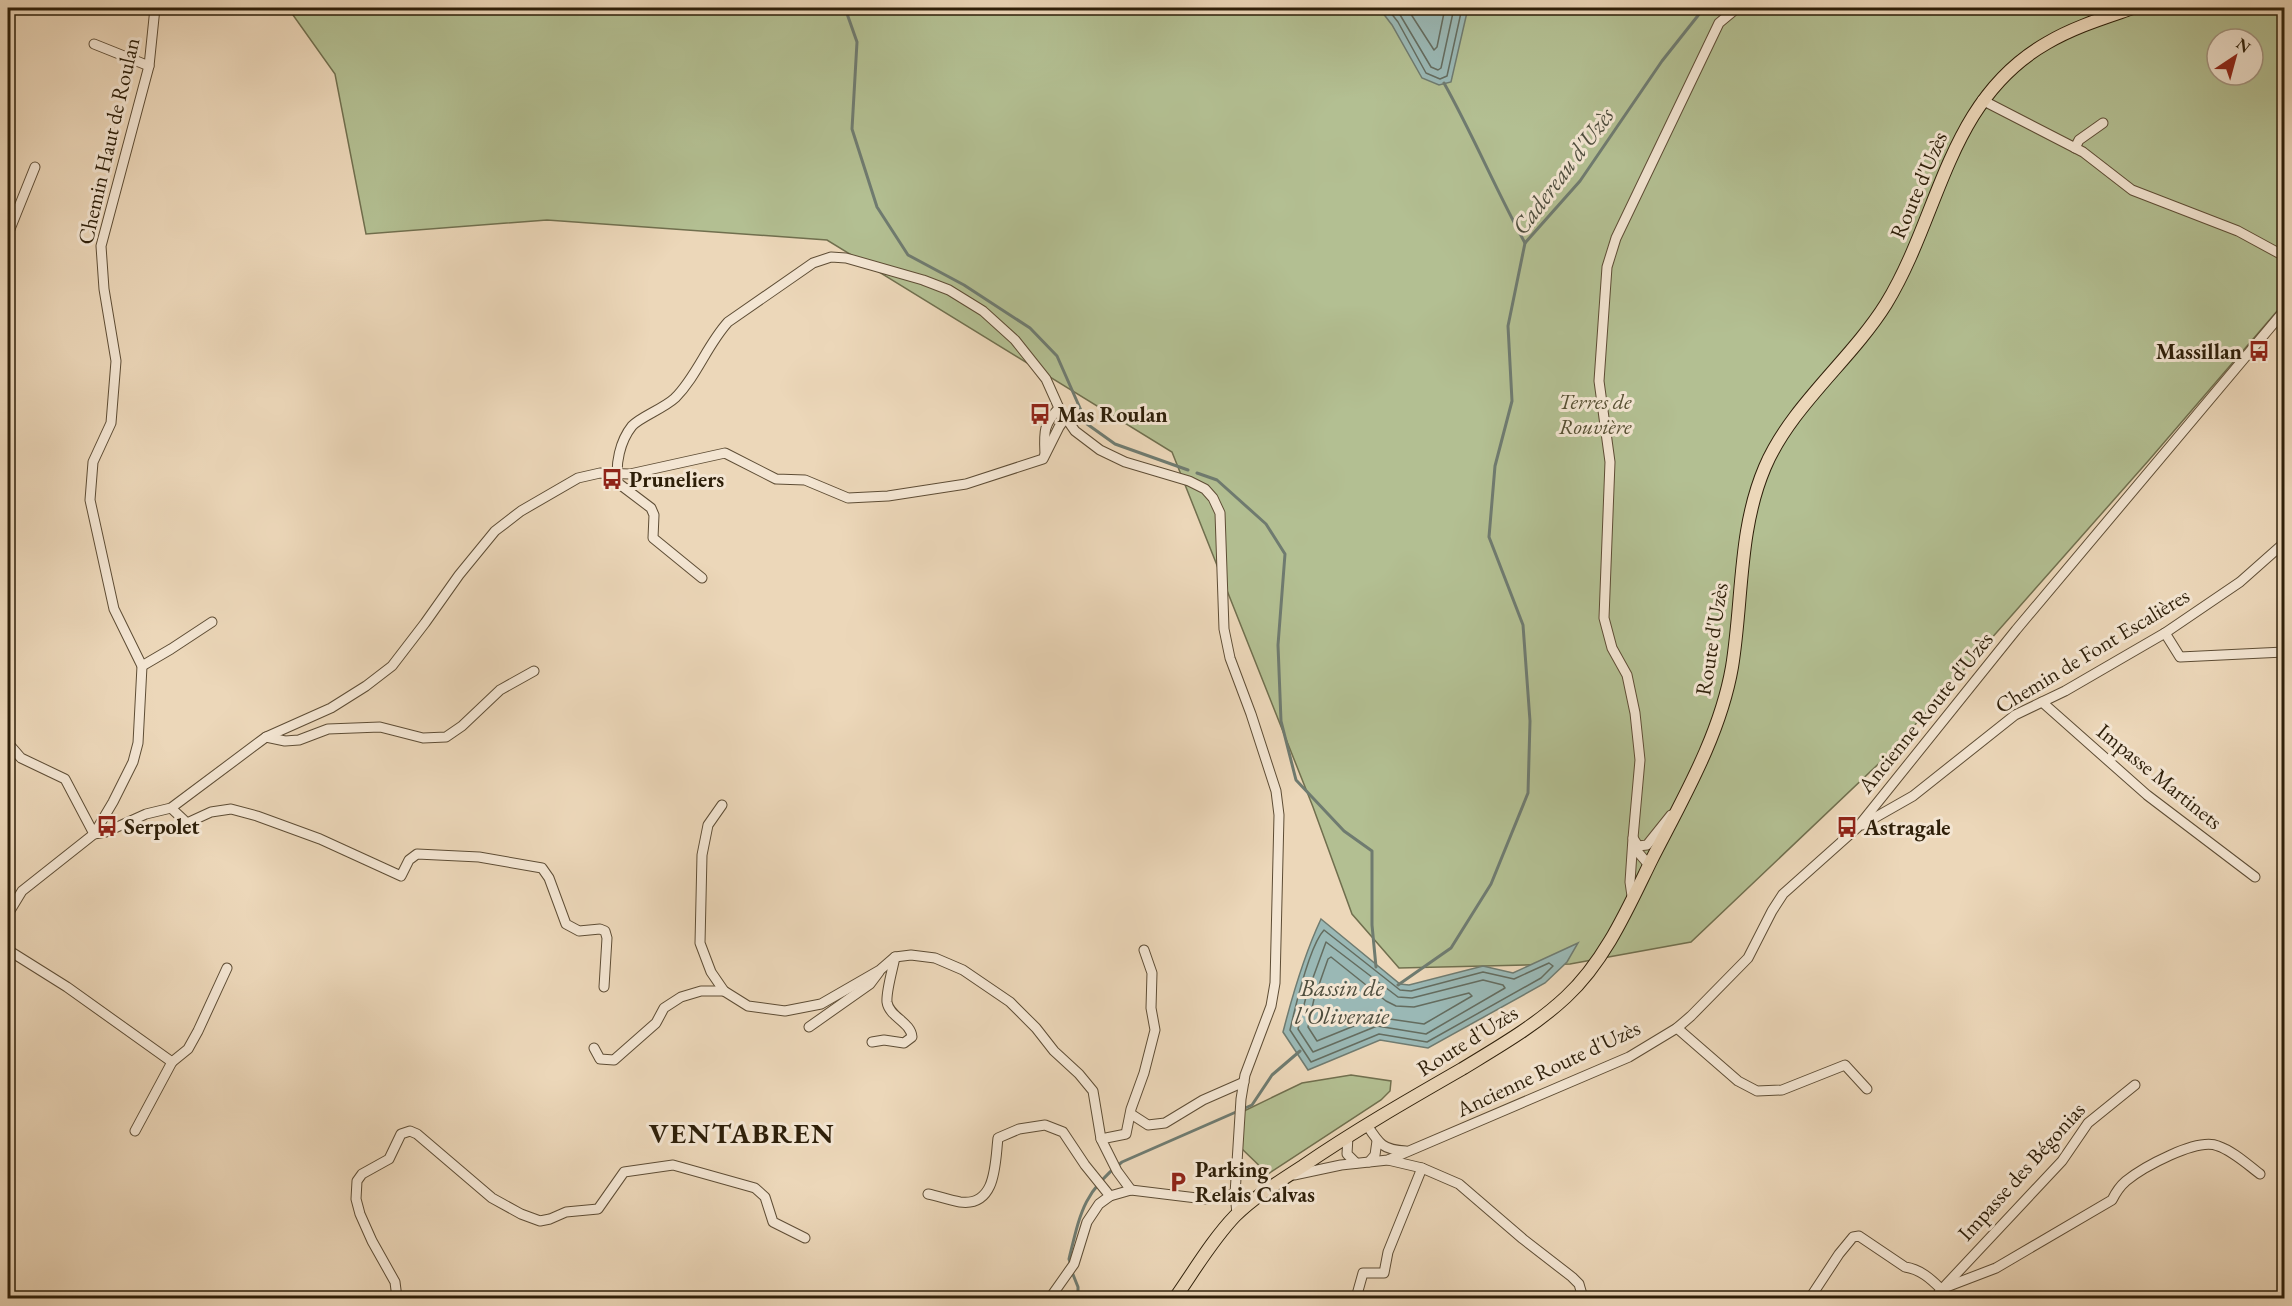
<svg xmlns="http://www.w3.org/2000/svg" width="2292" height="1306" font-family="'EB Garamond',serif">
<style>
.green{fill:#b3bf92;stroke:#706f4e;stroke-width:1.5;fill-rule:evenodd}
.water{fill:#9ab8b5;stroke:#6f7b70;stroke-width:1.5}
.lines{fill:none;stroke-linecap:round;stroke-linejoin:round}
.shore{stroke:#646c5f;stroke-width:1.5}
.stream{stroke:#6f7b70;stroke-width:3}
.minor-casing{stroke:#5e4d35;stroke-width:11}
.major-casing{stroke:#2e1f09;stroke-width:14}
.minor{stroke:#f3e5d2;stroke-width:9}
.major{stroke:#ecd7b9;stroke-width:12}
.labels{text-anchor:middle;stroke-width:6;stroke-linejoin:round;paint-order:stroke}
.street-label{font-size:22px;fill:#2e1f09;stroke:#f3e5d2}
.poi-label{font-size:22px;font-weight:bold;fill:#2e1f09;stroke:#f3e5d2;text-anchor:start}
.park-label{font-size:22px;font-style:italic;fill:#564f32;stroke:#f3e5d2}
.water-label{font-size:24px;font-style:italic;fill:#4e4d3d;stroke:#f3e5d2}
.district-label{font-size:28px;font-weight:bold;letter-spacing:1.5px;fill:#2e1f09;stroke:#f3e5d2}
</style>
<rect width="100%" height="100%" fill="#ecd7b9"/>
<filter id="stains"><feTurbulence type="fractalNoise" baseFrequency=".00333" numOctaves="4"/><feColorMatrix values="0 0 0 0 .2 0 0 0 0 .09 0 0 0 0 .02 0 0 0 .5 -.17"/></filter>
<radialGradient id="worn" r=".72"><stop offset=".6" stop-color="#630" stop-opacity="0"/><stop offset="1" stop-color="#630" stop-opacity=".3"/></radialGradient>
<!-- green -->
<g class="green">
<path d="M 288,8 L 2284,8 L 2284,303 L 2149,460 L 1891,752 L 1691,942 L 1570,964 L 1399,968 L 1352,914 L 1313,807 L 1172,452 L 827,240 L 547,220 L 366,234 L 335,74 ZM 2217,39 L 2253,39 L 2253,75 L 2217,75 Z"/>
<polygon points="1351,1075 1391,1081 1390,1091 1381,1100 1268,1174 1241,1148 1244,1111 1302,1083"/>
</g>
<!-- water -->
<g class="water">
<polygon points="1379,8 1468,8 1451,82 1439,85 1422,78 1392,25"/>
<path d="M 1321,919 L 1400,984 L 1409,985 L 1483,966 L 1513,973 L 1578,943 L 1567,962 L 1545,983 L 1428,1048 L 1380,1040 L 1308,1070 L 1283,1032 C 1293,993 1304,955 1321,919 Z"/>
</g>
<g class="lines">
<!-- shore -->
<g class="shore">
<polyline points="1387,8 1398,22 1426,73 1440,79 1447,76 1462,8"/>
<polyline points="1396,8 1431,67 1438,70 1441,68 1454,8"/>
<polyline points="1407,8 1434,50 1437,47 1445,8"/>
<path d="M 1324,930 L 1400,990 L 1411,991 L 1483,972 L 1514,979 L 1549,963 L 1553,966 L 1541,978 L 1427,1042 L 1379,1034 L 1311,1062 L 1290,1030 C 1295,1008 1310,945 1324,930 Z"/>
<polygon points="1326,942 1398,997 1412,998 1483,980 1503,985 1505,988 1426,1034 1377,1026 1313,1052 1298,1029 1306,997"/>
<polygon points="1331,957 1386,1001 1396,1006 1414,1007 1469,993 1472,996 1424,1024 1376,1017 1317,1041 1308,1027 1314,999 1328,959"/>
</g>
<!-- stream -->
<g class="stream">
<polyline points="845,8 857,42 852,129 877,207 908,255 964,285 1030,328 1057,356 1087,424 1115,444 1188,470"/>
<path d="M 1444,83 C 1473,135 1496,190 1525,243"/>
<polyline points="1197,473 1217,480 1266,524 1285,554 1278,645 1281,721 1296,780 1344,831 1372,851 1372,925 1376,967"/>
<polyline points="1398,985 1451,948 1491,884 1528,793 1530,721 1523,625 1489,537 1495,466 1512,401 1508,326 1525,243 1580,181 1662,61 1704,8"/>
<path d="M 1071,1265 L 1069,1259 C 1080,1214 1083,1192 1122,1162 L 1252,1105 L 1272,1075 L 1300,1051"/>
<polyline points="1072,1272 1078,1287 1078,1298"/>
</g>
<defs>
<g id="minor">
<polyline points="94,44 149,66"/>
<polyline points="1982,100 2083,152 2132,190 2238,231 2284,256"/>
<polyline points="2075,148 2079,140 2103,123"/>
<polyline points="8,234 35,167"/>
<path d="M 1045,454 C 1044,432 1043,425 1059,408"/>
<path d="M 702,578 L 653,538 L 654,515 L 651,508 L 618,483 C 615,464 620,441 632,426 C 640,417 663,409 675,398 C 697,376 707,345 728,322 L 813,263 L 831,257 L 846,258 L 923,280 L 949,290 L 983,311 L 1015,340 L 1046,379 L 1059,408 L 1075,431 L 1100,450 L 1125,462 L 1189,481 L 1205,489 L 1213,498 L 1220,513 L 1224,629 L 1230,658 L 1251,714 L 1276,791 L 1279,815 L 1275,983 L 1271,1006 L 1245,1075 L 1241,1099 L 1235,1194 L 1237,1214"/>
<polyline points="2165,633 2180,657 2284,652"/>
<polyline points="142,666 171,649 212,622"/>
<polyline points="2042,702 2147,795 2255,877"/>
<polyline points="266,737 285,741 299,740 328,729 380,727 423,738 446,737 462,726 500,690 534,671"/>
<polyline points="8,743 21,758 65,779 94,834"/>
<polyline points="722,805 708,825 702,855 700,943 711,972 724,991 748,1006 785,1011 821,1004 880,970 895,957 911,955 935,958 963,970 1010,1002 1036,1028 1054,1051 1079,1074 1093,1091 1101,1139 1117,1171 1131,1190"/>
<polyline points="171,808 187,823 211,812 231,809 257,816 320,839 401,876 409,860 417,854 479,857 542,868 549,878 566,924 579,931 600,929 605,931 607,938 604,987"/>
<polyline points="1862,825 1913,796 2015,715 2065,691 2165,633 2240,582 2284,543"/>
<polyline points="94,834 113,802 133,762 138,743 142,666 114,609 90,500 93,462 111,423 116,361 104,289 101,246 149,66 155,8"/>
<polyline points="1633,838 1638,846 1647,845 1671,815"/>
<polyline points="1634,843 1637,851 1649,865"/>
<polyline points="1632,896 1630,882 1633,838 1640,760 1635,713 1627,675 1612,648 1604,618 1610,462 1599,381 1607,267 1616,238 1719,23 1737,8"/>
<polyline points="8,914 22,891 94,834 106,832 146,814 171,808 266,737 331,708 366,686 392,666 425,623 459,575 495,531 521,511 578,478 600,473 630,474 725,453 776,479 805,480 848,498 888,496 966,484 1043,459 1059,427 1066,417"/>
<polyline points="8,950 67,987 172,1062 135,1131"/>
<polyline points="809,1027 870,984 879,972"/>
<polyline points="1677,1028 1738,1081 1757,1091 1782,1090 1845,1065 1867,1089"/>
<path d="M 872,1042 L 884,1040 L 904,1043 L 912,1037 C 911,1022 889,1017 887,1002 C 886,991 893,968 895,957"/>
<polyline points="594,1048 600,1059 614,1060 656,1023 664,1008 681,997 701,991 724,991"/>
<polyline points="172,1062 188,1049 198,1031 227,968"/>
<polyline points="1131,1114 1148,1125 1165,1123 1203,1100 1244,1082"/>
<path d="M 1367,1125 C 1379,1144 1383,1150 1406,1151"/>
<polyline points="1348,1136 1347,1154 1356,1163"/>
<polyline points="1101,1139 1126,1134 1131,1109 1144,1073 1155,1030 1151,1008 1152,973 1144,950"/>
<polyline points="1388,1160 1422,1168 1459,1184 1523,1239 1572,1277 1579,1284 1583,1298"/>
<polyline points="1369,1162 1375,1155 1377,1141"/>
<polyline points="1294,1175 1341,1165 1388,1160 1629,1057 1677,1028 1691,1016 1748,958 1772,911 1783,894 1857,828 2016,630 2284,311"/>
<path d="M 928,1194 C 938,1196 949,1200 960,1202 C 997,1207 995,1162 998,1138 L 1019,1129 L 1045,1125 L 1063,1132 L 1085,1165 L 1110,1196"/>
<path d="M 1941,1289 L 1996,1268 L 2112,1200 C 2116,1192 2119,1187 2126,1181 C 2142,1168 2197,1137 2218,1146 C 2233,1151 2248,1165 2260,1174"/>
<polyline points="1942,1289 2062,1161 2088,1123 2135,1085"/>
<polyline points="397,1298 395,1282 372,1241 360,1214 356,1199 357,1181 362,1174 389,1159 401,1134 410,1131 417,1134 492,1198 521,1214 540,1221 550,1219 566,1212 598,1209 624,1172 673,1165 755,1188 765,1197 773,1222 805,1238"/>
<polyline points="1050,1298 1074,1264 1087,1222 1099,1204 1110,1196 1131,1190 1205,1199 1235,1194"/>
<polyline points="1356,1298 1363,1273 1384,1273 1388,1252 1422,1168"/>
<path d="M 1810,1298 L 1839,1254 L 1853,1237 L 1859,1236 L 1905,1267 C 1920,1269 1931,1279 1941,1289 L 1936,1298"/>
</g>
<path id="major" d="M 1175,1298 C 1194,1271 1212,1240 1235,1216 C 1254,1197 1280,1181 1303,1166 C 1354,1131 1408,1100 1462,1069 C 1498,1047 1535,1026 1566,997 C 1605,961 1628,908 1651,861 C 1682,800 1720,736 1732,667 C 1743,600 1738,530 1765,467 C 1791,406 1851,360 1886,304 C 1941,214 1947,100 2047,43 C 2074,27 2104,18 2133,8"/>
</defs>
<!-- minor casing -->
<use href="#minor" class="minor-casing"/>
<!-- major casing -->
<use href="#major" class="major-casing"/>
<!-- minor -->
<use href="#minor" class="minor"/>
<!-- major -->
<use href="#major" class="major"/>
</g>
<!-- icons -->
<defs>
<symbol id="bus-bare" viewBox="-9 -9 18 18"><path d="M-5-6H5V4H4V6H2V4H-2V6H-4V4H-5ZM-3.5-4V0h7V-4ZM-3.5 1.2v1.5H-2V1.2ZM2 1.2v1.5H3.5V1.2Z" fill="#8f2418" stroke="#f3e5d2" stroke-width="2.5" paint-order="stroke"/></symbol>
<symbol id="parking-bare" viewBox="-9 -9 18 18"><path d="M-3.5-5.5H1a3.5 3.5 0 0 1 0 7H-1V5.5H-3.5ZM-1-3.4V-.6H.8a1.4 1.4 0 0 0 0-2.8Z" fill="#8f2418" stroke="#f3e5d2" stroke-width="2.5" paint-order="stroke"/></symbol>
</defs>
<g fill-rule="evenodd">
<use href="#bus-bare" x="2244" y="336" width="30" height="30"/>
<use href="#bus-bare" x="1025" y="399" width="30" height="30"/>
<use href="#bus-bare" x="597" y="464" width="30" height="30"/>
<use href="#bus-bare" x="92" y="811" width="30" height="30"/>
<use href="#bus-bare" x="1832" y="812" width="30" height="30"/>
<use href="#parking-bare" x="1163" y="1167" width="30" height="30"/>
</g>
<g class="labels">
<!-- street labels -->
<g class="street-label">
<text transform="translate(108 141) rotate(-77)" y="8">Chemin Haut de Roulan</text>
<text transform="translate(1918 185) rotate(-67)" y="8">Route d'Uzès</text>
<text transform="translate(1711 639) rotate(-81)" y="8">Route d'Uzès</text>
<text transform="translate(2092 650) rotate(-31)" y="8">Chemin de Font Escalières</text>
<text transform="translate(1925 712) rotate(-51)" y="8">Ancienne Route d'Uzès</text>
<text transform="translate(2160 776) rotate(39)" y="8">Impasse Martinets</text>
<text transform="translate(1467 1040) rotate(-32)" y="8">Route d'Uzès</text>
<text transform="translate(1548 1068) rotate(-25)" y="8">Ancienne Route d'Uzès</text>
<text transform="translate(2021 1171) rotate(-48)" y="8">Impasse des Bégonias</text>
</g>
<!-- poi labels -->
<g class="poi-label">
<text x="2242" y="359" text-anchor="end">Massillan</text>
<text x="1057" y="422">Mas Roulan</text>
<text x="629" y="487">Pruneliers</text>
<text x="124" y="834">Serpolet</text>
<text x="1864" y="835">Astragale</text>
<text x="1195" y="1177">Parking<tspan x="1195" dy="25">Relais Calvas</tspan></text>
</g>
<!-- park labels -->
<g class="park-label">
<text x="1595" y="409">Terres de<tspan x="1595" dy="25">Rouvière</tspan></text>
</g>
<!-- water labels -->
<g class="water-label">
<text transform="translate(1563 171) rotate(-53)" y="8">Cadereau d'Uzès</text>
<text x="1342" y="996">Bassin de<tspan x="1342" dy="28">l'Oliveraie</tspan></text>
</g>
<!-- district labels -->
<g class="district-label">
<text x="742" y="1143">VENTABREN</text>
</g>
</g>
<!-- margin -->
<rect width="2292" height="1306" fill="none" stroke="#ecd7b9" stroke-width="30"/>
<rect x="9" y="9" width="2274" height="1288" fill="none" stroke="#2e1f09" stroke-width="3"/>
<rect x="15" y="15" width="2262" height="1276" fill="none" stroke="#2e1f09" stroke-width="1.5"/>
<!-- north arrow -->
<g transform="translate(2235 57) rotate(36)"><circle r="28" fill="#f3e5d2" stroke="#a49682" stroke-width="1.5"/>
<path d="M0-4.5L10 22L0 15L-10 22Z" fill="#8f2418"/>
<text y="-9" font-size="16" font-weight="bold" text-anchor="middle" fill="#2e1f09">N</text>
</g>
<rect width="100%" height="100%" filter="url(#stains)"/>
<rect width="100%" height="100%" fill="url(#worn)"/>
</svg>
